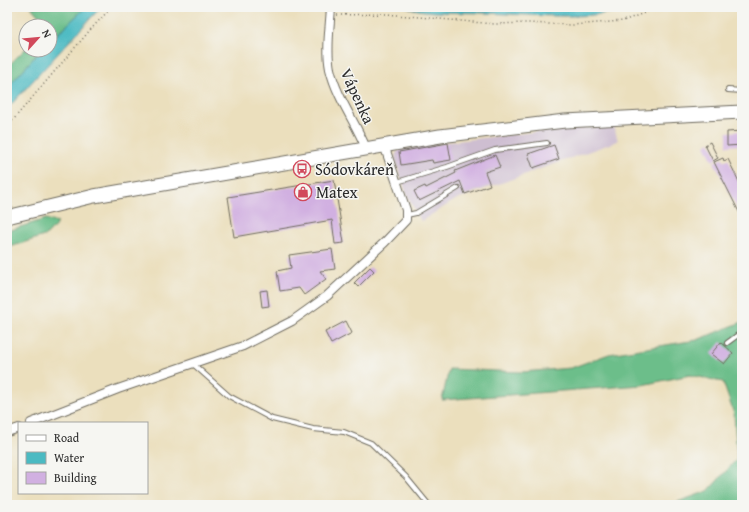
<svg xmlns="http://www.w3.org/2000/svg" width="749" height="512" font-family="'Gentium Book Plus',serif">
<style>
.industrial{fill:#cebed1}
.forest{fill:#6cbe8a;stroke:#4c745a}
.water{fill:#4bbac2;stroke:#3b7276}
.building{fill:#d1b0e1}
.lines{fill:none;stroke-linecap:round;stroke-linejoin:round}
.lane-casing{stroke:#6e6a5e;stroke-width:6}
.street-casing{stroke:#6e6a5e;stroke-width:10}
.primary-casing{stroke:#6e6a5e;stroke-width:15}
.path{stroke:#6e6a5e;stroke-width:1.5;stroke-dasharray:1 3;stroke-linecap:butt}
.lane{stroke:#fff;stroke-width:4}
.street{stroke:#fff;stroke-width:8}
.primary{stroke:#fff;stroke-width:13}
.labels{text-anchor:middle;stroke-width:3;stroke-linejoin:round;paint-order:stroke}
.street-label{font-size:16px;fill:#2b2b2b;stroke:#f6f6f2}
.poi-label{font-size:16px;fill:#2b2b2b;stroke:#f6f6f2;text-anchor:start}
</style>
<rect width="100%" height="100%" fill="#f6f6f2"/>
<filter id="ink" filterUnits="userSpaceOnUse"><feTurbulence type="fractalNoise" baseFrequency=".025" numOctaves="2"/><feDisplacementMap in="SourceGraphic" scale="8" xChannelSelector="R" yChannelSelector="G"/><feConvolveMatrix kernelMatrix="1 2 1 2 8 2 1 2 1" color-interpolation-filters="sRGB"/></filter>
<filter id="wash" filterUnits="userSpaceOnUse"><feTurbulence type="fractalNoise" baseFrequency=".012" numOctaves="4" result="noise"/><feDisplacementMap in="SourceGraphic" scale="16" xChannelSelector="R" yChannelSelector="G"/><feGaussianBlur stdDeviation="0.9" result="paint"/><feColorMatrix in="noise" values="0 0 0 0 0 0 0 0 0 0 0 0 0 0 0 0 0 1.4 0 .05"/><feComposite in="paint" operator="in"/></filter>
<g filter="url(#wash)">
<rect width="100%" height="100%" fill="#ebdfbd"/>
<!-- industrial -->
<polygon class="industrial" points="614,126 618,141 457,199 421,221 407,195 395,159 396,153 399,150 448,142 552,130"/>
<!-- forest -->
<g class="forest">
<polygon points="31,7 86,7 50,41 50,26 44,26 44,22"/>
<polygon points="26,48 26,50 41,50 7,88 7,67"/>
<polygon points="46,219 58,223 47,235 7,248 7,231"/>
<polygon points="742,322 742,503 738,505 669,505 708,491 737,459 734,414 723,382 690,375 642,385 442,400 449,369 522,372 571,368 609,354 697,340"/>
</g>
<!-- water -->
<g class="water">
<polygon points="86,7 101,7 7,109 7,88 41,50 50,50 50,41"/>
<path d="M 406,7 L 633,7 C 592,22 526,14 483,13 C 462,12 425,14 406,7 Z"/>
</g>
<g id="blocks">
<!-- building -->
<g class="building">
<polygon points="742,131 742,145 727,146 727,132"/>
<polygon points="710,142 718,158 713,161 705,145"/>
<polygon points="448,143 451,160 433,163 432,160 401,165 399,152"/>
<polygon points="554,145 559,159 533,168 528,154"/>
<polygon points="495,155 500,167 485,172 490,185 465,194 460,181 419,201 414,191 425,186 426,188 456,173 455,171"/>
<polygon points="723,158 724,161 728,159 742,188 742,218 714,162"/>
<polygon points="334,180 344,243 335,244 332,220 234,237 228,197"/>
<polygon points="332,249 335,269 320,271 326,279 304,295 299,288 280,291 277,271 291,268 289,255"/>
<polygon points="370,267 374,271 358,287 354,283"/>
<polygon points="267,290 269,306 262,307 260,291"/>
<polygon points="346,321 352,333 331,344 325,332"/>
<polygon points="721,342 733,353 724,364 711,354"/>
</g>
</g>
</g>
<g filter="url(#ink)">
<use href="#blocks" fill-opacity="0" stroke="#6e6a5e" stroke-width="1"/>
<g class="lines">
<defs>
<g id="lane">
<polyline points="728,90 742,91"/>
<polyline points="397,182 447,167 495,150 547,143"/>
<polyline points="407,215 416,213 458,188"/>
<polyline points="727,343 742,332"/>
<polyline points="193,364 229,396 272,419 313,429 344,432 371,443 406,477 429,505"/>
</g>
<g id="street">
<path d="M 331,7 C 330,27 326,49 330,69 C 337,98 355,121 366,148"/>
<polyline points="31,423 118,389 243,346 292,321 327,296 385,242 406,220 406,210 384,145"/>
<polyline points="7,432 19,428"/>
</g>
<polyline id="primary" points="7,217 94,196 440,136 565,121 742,112"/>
</defs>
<!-- lane casing -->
<use href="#lane" class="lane-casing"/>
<!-- street casing -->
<use href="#street" class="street-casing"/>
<!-- primary casing -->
<use href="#primary" class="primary-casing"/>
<!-- path -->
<g class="path">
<polyline points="337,15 386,14 494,24 527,23 572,25 623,21 660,7"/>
<polyline points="7,127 91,29 112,7"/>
</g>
<!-- lane -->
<use href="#lane" class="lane"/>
<!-- street -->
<use href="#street" class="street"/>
<!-- primary -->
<use href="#primary" class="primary"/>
</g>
</g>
<!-- icons -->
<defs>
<symbol id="bus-ring" viewBox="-11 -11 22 22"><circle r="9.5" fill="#f6f6f2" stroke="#d1495b" stroke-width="1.5"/><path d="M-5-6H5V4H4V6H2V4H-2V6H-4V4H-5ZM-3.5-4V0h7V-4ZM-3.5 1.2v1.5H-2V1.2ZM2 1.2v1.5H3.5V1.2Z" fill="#d1495b"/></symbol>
<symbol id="shop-ring" viewBox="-11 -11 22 22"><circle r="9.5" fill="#f6f6f2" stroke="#d1495b" stroke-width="1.5"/><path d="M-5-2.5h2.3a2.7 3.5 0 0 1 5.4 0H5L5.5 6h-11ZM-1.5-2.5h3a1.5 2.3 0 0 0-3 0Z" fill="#d1495b"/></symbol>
</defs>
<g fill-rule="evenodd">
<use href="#bus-ring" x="292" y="159" width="20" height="20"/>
<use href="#shop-ring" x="293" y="182" width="20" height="20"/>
</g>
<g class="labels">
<!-- street labels -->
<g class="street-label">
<text transform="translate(358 96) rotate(65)" y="6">Vápenka</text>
</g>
<!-- poi labels -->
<g class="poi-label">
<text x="315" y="175">Sódovkáreň</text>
<text x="316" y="198">Matex</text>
</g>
</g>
<!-- margin -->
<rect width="749" height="512" fill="none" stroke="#f6f6f2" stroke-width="24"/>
<!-- legend -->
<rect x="18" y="422" width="130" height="72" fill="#f6f6f2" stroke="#a5a5a2"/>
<rect x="26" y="435" width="20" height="6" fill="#ffffff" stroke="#a5a5a2"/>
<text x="54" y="442" font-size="12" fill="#2b2b2b">Road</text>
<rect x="26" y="452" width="20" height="12" fill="#4bbac2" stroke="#a5a5a2"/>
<text x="54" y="462" font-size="12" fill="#2b2b2b">Water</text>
<rect x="26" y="472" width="20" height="12" fill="#d1b0e1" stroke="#a5a5a2"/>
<text x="54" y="482" font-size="12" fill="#2b2b2b">Building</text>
<!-- north arrow -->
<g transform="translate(38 38) rotate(63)"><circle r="19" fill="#f6f6f2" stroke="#a5a5a2"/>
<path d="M0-3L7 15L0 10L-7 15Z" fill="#d1495b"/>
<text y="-6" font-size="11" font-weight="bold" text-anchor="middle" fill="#2b2b2b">N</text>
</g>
</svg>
